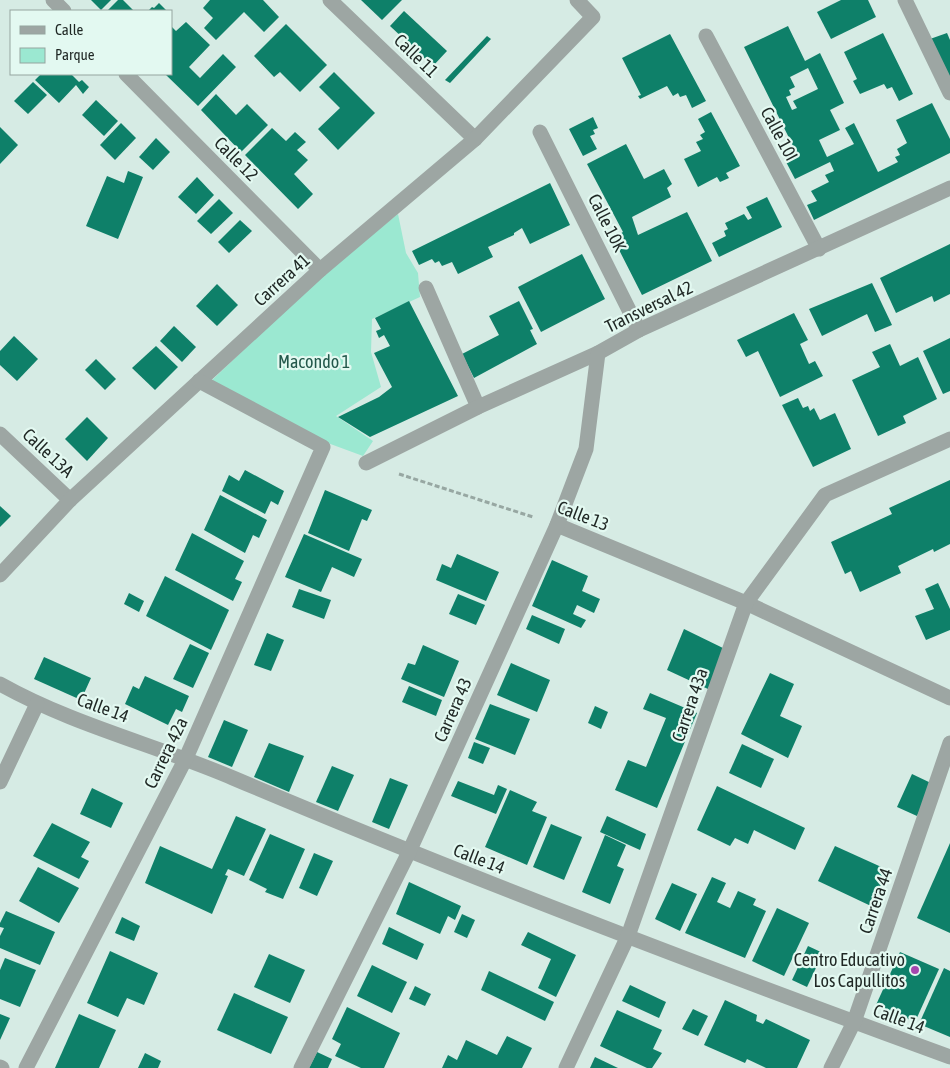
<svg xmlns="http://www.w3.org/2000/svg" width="950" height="1068" font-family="'Asap Condensed',sans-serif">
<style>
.park{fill:#9be8d1}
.building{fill:#0e8069;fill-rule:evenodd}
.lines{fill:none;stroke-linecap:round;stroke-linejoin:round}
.path{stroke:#97a7a2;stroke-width:3;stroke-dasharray:5 2.5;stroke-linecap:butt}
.minor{stroke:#9da6a3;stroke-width:15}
.poi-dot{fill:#a546ae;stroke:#e3f9f1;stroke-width:2}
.labels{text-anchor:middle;stroke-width:4.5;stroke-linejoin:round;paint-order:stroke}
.street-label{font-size:18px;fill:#1f2724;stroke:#e3f9f1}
.park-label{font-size:18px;fill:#23584b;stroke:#e3f9f1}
.poi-label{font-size:18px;fill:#1f2724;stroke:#e3f9f1;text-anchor:end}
</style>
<rect width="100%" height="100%" fill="#d6ebe4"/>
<!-- park -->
<polygon class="park" points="398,214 406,253 418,273 420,297 372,319 371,352 381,387 336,416 373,441 363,456 325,442 210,382 324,273"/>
<!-- building -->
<g class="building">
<polygon points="91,0 111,0 101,10"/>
<polygon points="118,0 123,0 134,11 107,11"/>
<polygon points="210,0 263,0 279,17 264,32 244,12 216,40 204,28 213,18 203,8"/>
<polygon points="361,0 402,0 382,20"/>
<polygon points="841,0 868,0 876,17 831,39 817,12"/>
<polygon points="159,3 167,11 148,11 152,7 154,8"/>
<polygon points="404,11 447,51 433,66 390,26"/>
<polygon points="186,22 210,45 189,67 200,78 223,54 236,67 198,106 165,74 171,74 171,26 176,31"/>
<polygon points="286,24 327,65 300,92 280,72 274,77 254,56"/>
<path d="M 788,26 L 805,61 L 820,53 L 844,103 L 830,110 L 840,130 L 819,140 L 827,157 L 854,144 L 845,128 L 854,123 L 878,172 L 898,162 L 895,157 L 900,155 L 897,149 L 907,143 L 896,120 L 932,103 L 950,139 L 950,153 L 814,220 L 807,205 L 817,201 L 811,191 L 829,182 L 825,175 L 834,171 L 830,162 L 795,179 L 784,158 L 796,152 L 744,47 ZM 808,68 L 818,89 L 793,101 L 797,108 L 792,110 L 786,97 L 791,95 L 789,90 L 795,87 L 790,77 Z"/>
<polygon points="883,33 913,94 899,101 892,87 887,89 884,84 860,94 853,81 857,79 844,52"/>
<polygon points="947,33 950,40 950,83 930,39"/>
<polygon points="670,34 706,101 692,108 686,95 680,97 678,93 673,96 667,86 640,99 638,96 641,95 622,58"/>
<polygon points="487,36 491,39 450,83 445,80"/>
<polygon points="334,72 375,113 338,150 318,129 340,108 319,87"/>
<polygon points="41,74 71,74 79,82 82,80 89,87 83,94 76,85 59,103 35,80"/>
<polygon points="33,82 47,95 28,114 14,101"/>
<polygon points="216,94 236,115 247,104 268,125 241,152 201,110"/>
<polygon points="96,100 118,121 104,136 82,115"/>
<polygon points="711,112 740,166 726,173 729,178 720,182 717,177 698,187 684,159 701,151 696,142 703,139 700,135 705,132 698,119"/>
<polygon points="593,117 598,128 593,130 595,134 590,136 597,149 583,156 569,129"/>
<polygon points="121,123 136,138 115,160 100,145"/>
<polygon points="0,127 18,145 0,164"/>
<polygon points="272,128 286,141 295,132 306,142 297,150 308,160 294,174 313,194 298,209 245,155"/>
<polygon points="156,138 170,152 153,170 139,157"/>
<polygon points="626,144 644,179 664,169 672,184 667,188 671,197 632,217 638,235 687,212 712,261 642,295 613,238 623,232 587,164"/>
<polygon points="128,171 143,177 118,239 86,226 107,176 124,183"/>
<polygon points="197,177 214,195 196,214 178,197"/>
<polygon points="550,183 570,225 530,244 522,228 514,233 514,235 488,247 493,257 458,274 452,262 442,266 439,261 435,263 432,259 419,265 412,251"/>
<polygon points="767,197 782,227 719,257 712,243 726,236 724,231 728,229 725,223 744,214 748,220 752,218 746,207"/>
<polygon points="219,199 233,213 211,234 197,221"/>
<polygon points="240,220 252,231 229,253 218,242"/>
<polygon points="950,244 950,294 934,302 932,296 896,313 880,278"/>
<polygon points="582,254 605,299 541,332 518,287"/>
<polygon points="872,283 892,325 875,332 867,314 822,336 809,309"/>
<polygon points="217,284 238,305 217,326 196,306"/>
<polygon points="409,301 458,396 370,437 338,417 379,397 392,387 374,353 390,346 384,335 379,338 376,331 381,329 375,318"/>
<polygon points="519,301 533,329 530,330 537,344 474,378 462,354 499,335 489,316"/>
<polygon points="794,313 808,340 800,344 809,364 815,361 823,376 780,397 758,351 746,357 737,340"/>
<polygon points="174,326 196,347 182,362 160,341"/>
<polygon points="14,336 38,359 17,381 0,365 0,351"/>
<polygon points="950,338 950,391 943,394 923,351"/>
<polygon points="890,344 900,366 918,357 937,399 903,416 906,423 878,436 852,380 880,367 872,352"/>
<polygon points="156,346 178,367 155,390 132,368"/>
<polygon points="96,359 116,379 105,390 85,370"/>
<polygon points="798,398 803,408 808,406 810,411 814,408 820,420 835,413 851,449 813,467 782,405"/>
<polygon points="87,417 108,438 87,461 65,439"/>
<polygon points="245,470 284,491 278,505 271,501 265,514 222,491 229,475 239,481"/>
<polygon points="950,480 950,544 934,552 933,549 898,566 901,573 860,592 851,571 845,574 831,542 892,514 889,508"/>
<polygon points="325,490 372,510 367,521 362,519 349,551 308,533"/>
<polygon points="220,495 267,520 259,538 253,535 245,553 204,530"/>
<polygon points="0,506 11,516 0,527"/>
<polygon points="192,533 244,561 235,579 242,582 233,601 175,570"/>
<polygon points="304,534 362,559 354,577 332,567 321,592 285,577"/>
<polygon points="457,554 499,572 486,601 436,580 442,564 451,568"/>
<polygon points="552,560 588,576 582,591 600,599 594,613 577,605 573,614 586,620 581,628 532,606"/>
<polygon points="165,576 229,610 211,650 146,616"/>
<polygon points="938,583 950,609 950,630 926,640 915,616 934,609 925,589"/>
<polygon points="299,589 331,600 324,619 292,607"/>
<polygon points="129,593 144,601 139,612 124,604"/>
<polygon points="458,594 485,605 476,625 449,614"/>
<polygon points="532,615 565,629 559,644 526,629"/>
<polygon points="684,629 725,649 708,689 667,670"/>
<polygon points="267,633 284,640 271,671 254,665"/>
<polygon points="190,644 209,653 193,688 173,679"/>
<polygon points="423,645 459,661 444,697 401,679 408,663 415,665"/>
<polygon points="44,657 91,678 81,700 34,679"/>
<polygon points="511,663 550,680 537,712 497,695"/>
<polygon points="770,673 794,684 780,716 802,726 788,758 741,734"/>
<polygon points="145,676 189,696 182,712 176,709 168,725 125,704 133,686 139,689"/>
<polygon points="409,686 442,700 436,716 402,702"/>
<polygon points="650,693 697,713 657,808 615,790 628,760 646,767 666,718 643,709"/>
<polygon points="490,704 530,719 515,755 475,739"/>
<polygon points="595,706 608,712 601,729 588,723"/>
<polygon points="224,720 248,730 232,767 208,757"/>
<polygon points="474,742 490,748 483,764 468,758"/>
<polygon points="269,743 304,756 289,792 254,777"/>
<polygon points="742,744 774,759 761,788 729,773"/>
<polygon points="332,766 354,775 338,811 316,802"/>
<polygon points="912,774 933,784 917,816 897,807"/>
<polygon points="390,778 408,785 389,829 372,822"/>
<polygon points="458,781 494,795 498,785 507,789 496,814 451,796"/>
<polygon points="717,786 805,828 795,850 754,830 748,844 735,838 730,846 697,830"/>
<polygon points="92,788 123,803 111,828 80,814"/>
<polygon points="510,790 537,802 532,811 547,817 527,865 485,847"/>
<polygon points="236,816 266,829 244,876 228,869 225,875 228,876 212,914 145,883 160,846 212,869"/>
<polygon points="607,816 646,834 640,850 600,832"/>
<polygon points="52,823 90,842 81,857 89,861 79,879 33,856"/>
<polygon points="551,824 582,837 564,880 533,867"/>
<polygon points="270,834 305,849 283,899 265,892 267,889 249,880"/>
<polygon points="605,835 626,845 617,866 624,869 610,904 582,892"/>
<polygon points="950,843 950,933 917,918"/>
<polygon points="835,846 888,870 871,906 818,881"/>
<polygon points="314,853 333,861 317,896 299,888"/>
<polygon points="38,867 79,888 59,923 19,901"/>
<polygon points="712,877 726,883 717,902 730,908 738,891 756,899 753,905 766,911 745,958 685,933"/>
<polygon points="409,882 461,906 455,920 448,916 440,934 396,914"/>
<polygon points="672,883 697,894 680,931 655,919"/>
<polygon points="777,908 809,923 784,976 752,961"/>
<polygon points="6,911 55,932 40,965 0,948 0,936 4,928 0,927 0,923"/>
<polygon points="462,914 475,920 467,938 454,932"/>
<polygon points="122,917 140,926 134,941 115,933"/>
<polygon points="389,927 424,944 417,960 382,944"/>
<polygon points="528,932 576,955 556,997 538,988 551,959 521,945"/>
<polygon points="808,946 823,953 807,987 792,980"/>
<polygon points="110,951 158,973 144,1005 127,998 118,1017 87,1003"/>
<polygon points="900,952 939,969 915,1022 876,1005"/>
<polygon points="269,954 305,970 290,1003 254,987"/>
<polygon points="5,958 36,970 20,1007 0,999 0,970"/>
<polygon points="372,965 407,982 392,1013 357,996"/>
<polygon points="944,968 950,971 950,1037 919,1024"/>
<polygon points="489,971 554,1002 545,1021 481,990"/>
<polygon points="630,985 666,1002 659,1018 622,1001"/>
<polygon points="415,986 431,994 425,1006 409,999"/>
<polygon points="234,993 288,1017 271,1054 217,1030"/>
<polygon points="725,1000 757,1015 756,1021 763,1024 766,1019 810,1040 797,1068 766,1068 747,1059 745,1063 704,1045"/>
<polygon points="347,1007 400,1033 384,1068 361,1068 335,1056 341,1044 332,1039"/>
<polygon points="693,1009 708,1016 698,1036 682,1029"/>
<polygon points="617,1010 662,1030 653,1049 662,1053 652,1068 647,1068 600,1046"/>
<polygon points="0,1014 10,1018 0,1040"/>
<polygon points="79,1014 116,1030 99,1068 55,1068"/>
<polygon points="507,1036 532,1048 522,1068 442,1068 448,1055 457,1060 466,1040 497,1055"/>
<polygon points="317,1052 332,1059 328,1068 309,1068"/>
<polygon points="145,1053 161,1061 158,1068 138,1068"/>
<polygon points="595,1057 618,1068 590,1068"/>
</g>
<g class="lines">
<!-- path -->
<polyline class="path" points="399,474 533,517"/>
<!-- minor -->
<g class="minor">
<polyline points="53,0 64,11"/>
<polyline points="330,0 475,139"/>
<polyline points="905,0 950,93"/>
<polyline points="706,36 819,249"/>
<polyline points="126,74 320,270"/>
<polyline points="540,132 639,330"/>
<polyline points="426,288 478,407"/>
<polyline points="0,434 70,500"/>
<polyline points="366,463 478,407 598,353 639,330 950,188"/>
<polyline points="557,525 746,603 950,698"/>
<polyline points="0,575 70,500 320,270 475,139 593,17 577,0"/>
<path d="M 0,684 C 73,725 156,745 233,778 C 469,878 709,969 950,1057"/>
<polyline points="0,782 37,704"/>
<polyline points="0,1067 2,1068"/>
<polyline points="26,1068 186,758 323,447 199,381"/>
<polyline points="301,1068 409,852 557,525 586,449 598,353"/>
<polyline points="566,1068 628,936 746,603 825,495 950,439"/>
<polyline points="831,1068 854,1022 950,743"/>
</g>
</g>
<!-- markers -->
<circle class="poi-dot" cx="915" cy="970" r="5"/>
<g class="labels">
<!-- street labels -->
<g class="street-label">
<text transform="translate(416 56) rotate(44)" y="6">Calle 11</text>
<text transform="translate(779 134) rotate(62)" y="6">Calle 10I</text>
<text transform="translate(236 159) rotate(45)" y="6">Calle 12</text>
<text transform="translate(607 223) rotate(63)" y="6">Calle 10K</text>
<text transform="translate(282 280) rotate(-42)" y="6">Carrera 41</text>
<text transform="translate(649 307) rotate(-26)" y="6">Transversal 42</text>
<text transform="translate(48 453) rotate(43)" y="6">Calle 13A</text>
<text transform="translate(583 516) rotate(21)" y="6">Calle 13</text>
<text transform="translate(690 705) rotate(-71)" y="6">Carrera 43a</text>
<text transform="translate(103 708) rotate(20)" y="6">Calle 14</text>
<text transform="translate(453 710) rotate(-66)" y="6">Carrera 43</text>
<text transform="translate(166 753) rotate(-64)" y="6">Carrera 42a</text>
<text transform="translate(479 859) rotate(21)" y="6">Calle 14</text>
<text transform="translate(876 901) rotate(-71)" y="6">Carrera 44</text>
<text transform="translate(899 1019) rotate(20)" y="6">Calle 14</text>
</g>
<!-- park labels -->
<g class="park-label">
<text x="314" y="368">Macondo 1</text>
</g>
<!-- poi labels -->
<g class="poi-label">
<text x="905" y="966">Centro Educativo<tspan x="905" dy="21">Los Capullitos</tspan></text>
</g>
</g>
<!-- legend -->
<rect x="10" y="10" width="162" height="65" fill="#e3f9f1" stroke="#95a59f"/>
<rect x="20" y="26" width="25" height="8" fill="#9da6a3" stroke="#95a59f"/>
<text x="55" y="35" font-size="15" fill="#1f2724">Calle</text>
<rect x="20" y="48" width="25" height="15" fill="#9be8d1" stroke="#95a59f"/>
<text x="55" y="60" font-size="15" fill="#1f2724">Parque</text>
</svg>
